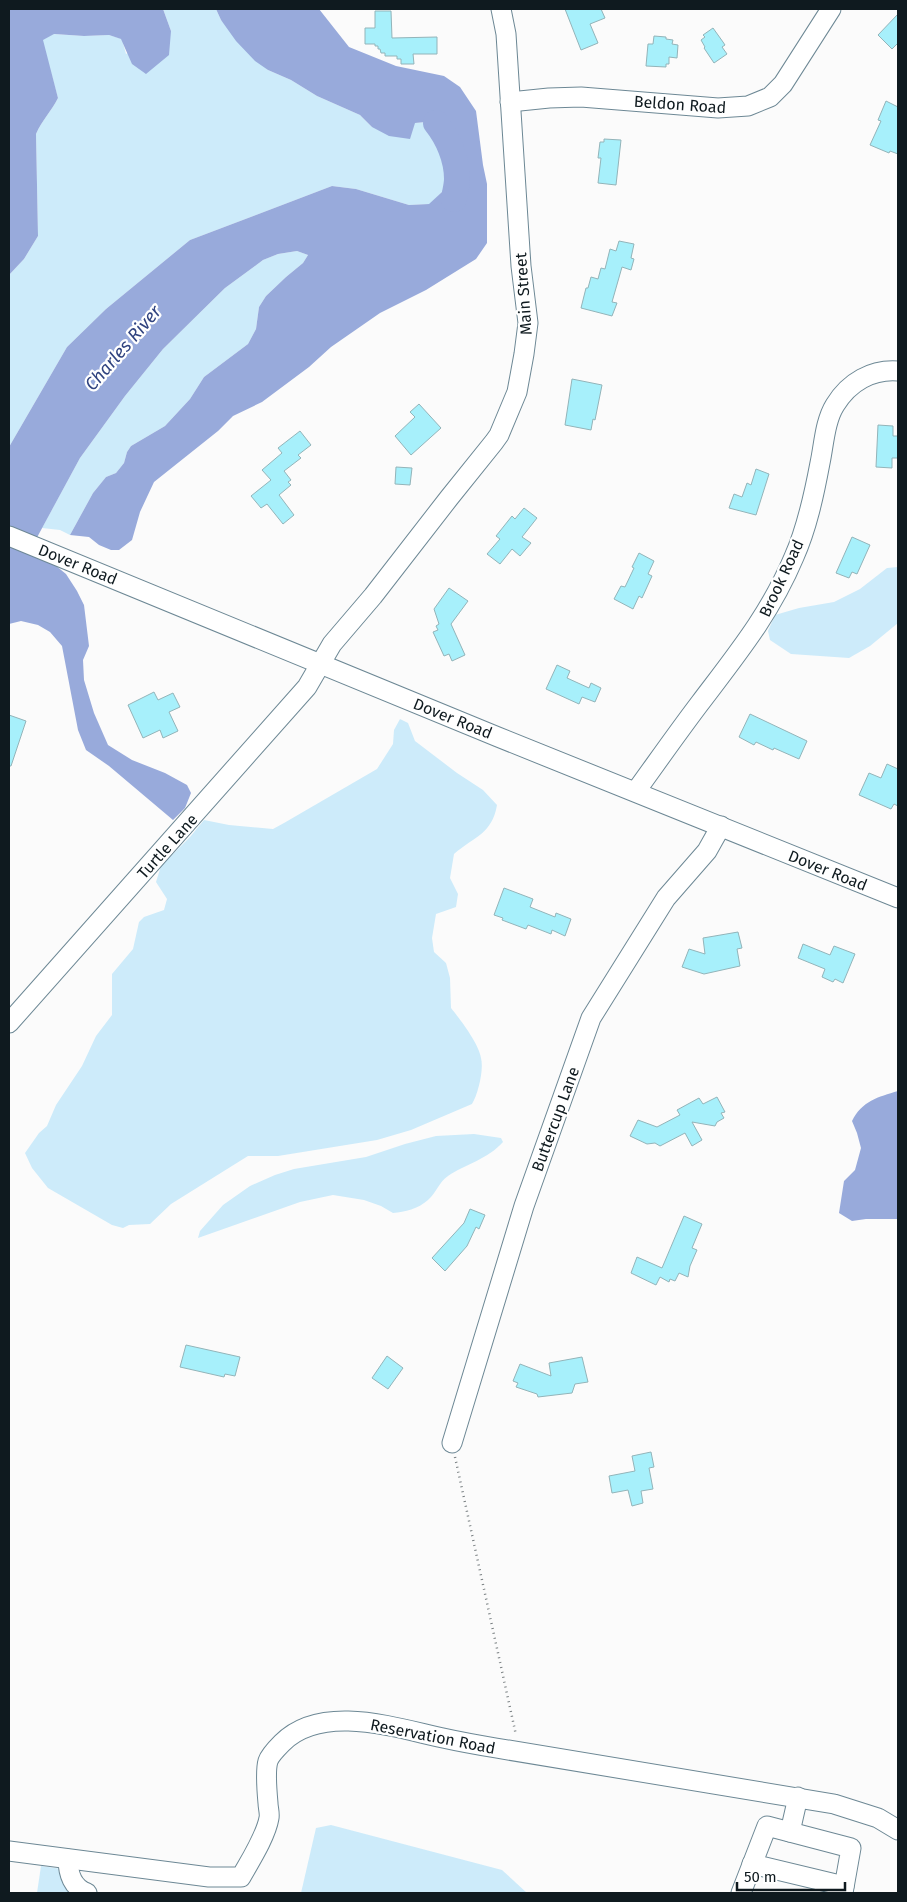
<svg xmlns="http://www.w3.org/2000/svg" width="907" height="1902" font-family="'Fira Sans',sans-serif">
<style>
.green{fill:#cdebfa}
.water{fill:#98aadb}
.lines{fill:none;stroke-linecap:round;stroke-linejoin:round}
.river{stroke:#98aadb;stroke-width:26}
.building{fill:#a7f0fb;stroke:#93b4b9}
.minor-casing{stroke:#6d8895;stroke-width:21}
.path{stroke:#7a8083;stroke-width:2.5;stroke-dasharray:1 4;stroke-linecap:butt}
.minor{stroke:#fff;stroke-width:19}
.labels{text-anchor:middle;stroke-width:4.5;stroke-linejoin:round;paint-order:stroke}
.street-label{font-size:16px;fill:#0f1a1f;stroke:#fff}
.water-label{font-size:18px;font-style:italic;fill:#314480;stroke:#fff}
</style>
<rect width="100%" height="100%" fill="#fbfbfb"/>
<!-- green -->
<g class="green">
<path d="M 163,9 L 216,9 L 221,20 L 268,70 L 291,80 L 317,96 L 360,115 L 372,127 L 426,122 L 434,137 L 456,158 L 442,192 L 430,204 L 409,205 L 356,189 L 332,186 L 190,240 L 106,309 L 67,347 L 9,447 L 9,275 L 24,259 L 38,236 L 36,134 C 42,120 51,112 58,98 L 42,40 L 53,34 L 84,36 L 109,35 L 122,39 L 126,54 L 171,31 Z"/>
<polygon points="297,251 308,255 303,263 286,277 266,296 259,307 256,329 248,344 204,377 190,399 165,426 131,446 127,452 124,463 116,473 106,477 93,493 70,535 60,530 42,528 80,458 125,396 163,349 225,288 263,260 278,254"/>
<polygon points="898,567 898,623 870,646 849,658 791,654 770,640 768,631 775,615 799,608 834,602 860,589 887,568"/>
<path d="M 400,719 L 408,723 L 415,741 L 457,773 L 483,790 L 497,805 C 492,834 475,836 454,854 L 450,878 L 458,894 L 456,907 L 436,914 L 432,938 L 434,952 L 446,963 L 450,978 L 451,1008 C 460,1019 479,1044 481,1058 C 484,1070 478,1094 472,1104 L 411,1130 L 377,1140 L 278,1156 L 248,1156 L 171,1204 L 150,1224 L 129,1225 L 123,1228 L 112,1225 L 48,1188 L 32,1168 L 25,1153 L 39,1133 L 47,1126 L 56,1105 L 82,1066 L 96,1036 L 112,1015 L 112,974 L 133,949 L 139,922 L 144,917 L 164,910 L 167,899 L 156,882 L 161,866 L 190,837 L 204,820 L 229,825 L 273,829 L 284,823 L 377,769 L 393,744 L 394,730 Z"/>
<path d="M 474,1134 L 501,1138 L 503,1142 C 488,1159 466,1164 448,1176 C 439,1182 436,1193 428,1200 C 418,1209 405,1212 393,1213 L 381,1206 L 364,1200 L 333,1195 L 300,1202 L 198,1238 L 200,1231 L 223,1205 L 250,1186 L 275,1175 L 294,1169 L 366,1157 L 405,1144 L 436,1136 Z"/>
<polygon points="331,1825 502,1870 527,1893 301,1893 316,1828"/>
<polygon points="41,1866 62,1869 74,1893 37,1893"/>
</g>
<!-- water -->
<g class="water">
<path d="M 9,9 L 163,9 L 171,31 L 169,55 L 146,74 L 132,64 L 121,39 L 109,35 L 84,36 L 54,34 L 43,40 L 58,98 C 51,112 42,120 36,134 L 38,236 L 24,259 L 9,275 Z"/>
<polygon points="216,9 319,9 349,47 396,66 444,76 460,87 476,111 483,165 487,184 487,243 476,259 426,290 380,313 331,347 309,367 262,402 233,416 218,431 154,482 140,512 132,540 119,550 111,550 99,545 89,537 70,535 93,493 106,477 116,473 124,463 127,452 131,446 165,426 190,399 204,377 248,344 256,329 259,307 266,296 286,277 303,263 308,255 297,251 278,254 263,260 225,288 163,349 125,396 80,458 34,543 50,561 66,574 77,591 84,605 89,646 83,660 84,680 94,713 108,745 132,760 165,773 187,785 191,793 185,808 173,820 109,766 86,750 78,730 62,646 50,632 38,625 21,621 9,624 9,447 67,347 106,309 190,240 332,186 356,189 409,205 429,204 442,192 456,159 434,137 426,122 415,123 410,139 389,136 372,127 360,115 317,96 291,80 268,70 255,61 236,41 221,20"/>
<path d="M 898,1091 L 898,1219 L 866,1219 L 852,1221 L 839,1213 L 844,1181 L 855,1170 L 861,1148 L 857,1133 L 852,1121 C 862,1101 878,1097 898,1091 Z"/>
</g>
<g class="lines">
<!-- river -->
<path class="river" d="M 436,123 C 448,138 457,159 457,179 C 457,185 455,192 454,199"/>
</g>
<!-- building -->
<g class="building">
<polygon points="565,9 601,9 605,18 590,24 598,43 581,50"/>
<polygon points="375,11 391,11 392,38 437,37 437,54 413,54 414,64 401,64 401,59 397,59 397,56 385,56 385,53 381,53 380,49 378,49 378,46 375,46 375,44 365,44 365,28 375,28"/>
<polygon points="898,14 898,43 892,49 878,35"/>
<polygon points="713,28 723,42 725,45 722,47 727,54 714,63 704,48 705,47 701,40 705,37 703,35"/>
<polygon points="654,36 666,37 666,39 673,40 672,44 678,45 677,58 669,57 669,64 666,64 666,67 646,66 648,44 653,44"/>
<polygon points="886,101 898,107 898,154 890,151 889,153 870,145 881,121 878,120"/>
<polygon points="604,139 621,140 616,185 598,183 601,158 598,158 600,142 604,142"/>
<polygon points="619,241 634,244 631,258 634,259 631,270 622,267 612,302 617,303 612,316 581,308 586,288 588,288 591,277 598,279 601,268 605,269 610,249 616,251"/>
<polygon points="572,379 602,385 595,420 593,419 591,430 565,425"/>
<polygon points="419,404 441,428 411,455 395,436 415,417 410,412"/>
<polygon points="878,425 893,426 893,436 898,436 898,458 892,458 892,468 876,467"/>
<polygon points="300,431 311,445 298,455 301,458 284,471 291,480 288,482 291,485 279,495 294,515 283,524 267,504 261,508 251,496 271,480 262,470 282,453 278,448"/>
<polygon points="396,467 412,468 410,485 395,484"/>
<polygon points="756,469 769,474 756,515 729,508 734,494 742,497 747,483 751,485"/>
<polygon points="524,508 537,518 522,537 531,543 520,556 512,549 500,564 487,554 500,539 496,536 512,516 515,519"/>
<polygon points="852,537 870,545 857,574 852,572 849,578 836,573"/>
<polygon points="639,553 654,561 648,574 652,576 642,598 639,596 633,609 614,599 621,586 625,587 634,568 632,567"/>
<polygon points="449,588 468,601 451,624 465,655 452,661 449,654 444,656 433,632 438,630 436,626 439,624 434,609"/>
<polygon points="557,665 570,671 567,678 589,688 591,683 601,688 595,702 582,697 579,704 546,689"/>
<polygon points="154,692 158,700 173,693 180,707 169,712 178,731 163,738 160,730 143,738 128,705"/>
<polygon points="750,714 807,741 799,759 774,748 773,750 756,742 754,745 739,737"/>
<polygon points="9,715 26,721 11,766 9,766"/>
<polygon points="887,764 898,769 898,806 894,804 891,809 859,795 869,773 881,778"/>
<polygon points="504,888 533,899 530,907 555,917 556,913 571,919 565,936 552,930 551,934 528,925 526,929 502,920 503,918 494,915"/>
<polygon points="738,932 742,948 737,949 740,966 704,974 682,967 689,949 705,954 703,938"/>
<polygon points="803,944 830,955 834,946 855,954 843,983 835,979 833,982 822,977 825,969 798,958"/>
<polygon points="717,1097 725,1112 721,1113 724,1118 717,1122 715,1126 692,1122 702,1140 692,1146 685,1133 660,1146 655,1143 647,1144 630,1136 638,1120 657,1127 680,1115 677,1110 699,1098 703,1104"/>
<polygon points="470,1209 485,1215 479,1229 476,1227 467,1246 445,1271 432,1258 464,1223"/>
<polygon points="684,1216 702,1224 692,1248 697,1250 690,1266 688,1277 679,1273 675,1281 670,1279 669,1282 660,1277 656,1285 631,1273 637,1257 662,1268"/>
<polygon points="186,1345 240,1357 235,1376 225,1374 224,1377 180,1367"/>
<polygon points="387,1356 403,1368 388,1389 372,1378"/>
<polygon points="582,1357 588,1382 575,1384 572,1393 538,1397 537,1394 516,1387 518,1383 513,1381 520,1364 551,1376 549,1363"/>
<polygon points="651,1452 654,1467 649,1468 653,1489 641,1491 643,1503 632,1506 628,1490 612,1493 609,1476 635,1471 632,1456"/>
</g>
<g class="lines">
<defs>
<g id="minor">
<polyline points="510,102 549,98 581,97 718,108 748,106 770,97 783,84 831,9"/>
<polyline points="9,536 498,737 898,898"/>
<path d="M 636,791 C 657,762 678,732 700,703 C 737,654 770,614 794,557 C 807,528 814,495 820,463 C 824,444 825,421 835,405 C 849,382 872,369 898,371"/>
<polyline points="9,1023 307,687 332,644 373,596 449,498 494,442 499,435 517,392 524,354 528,323 521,266 506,34 501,9"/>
<polyline points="452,1443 524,1206 591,1018 666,898 707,851 721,826"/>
<polyline points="790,1832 798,1797"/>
<path d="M 9,1851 L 209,1877 L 241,1877 C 250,1861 266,1836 269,1818 C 270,1813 268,1808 268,1803 C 267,1792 265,1771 268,1761 C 270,1755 278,1747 282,1743 C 322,1703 396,1728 443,1738 C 461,1742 478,1745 496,1748 L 834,1804 L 878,1818 L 898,1830"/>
<path d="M 68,1859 C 68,1874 73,1888 87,1893"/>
<polyline points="752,1864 844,1886"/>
<polyline points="741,1893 767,1826 851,1848 843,1893"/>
</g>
</defs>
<!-- minor casing -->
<use href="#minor" class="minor-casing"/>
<!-- path -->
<polyline class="path" points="455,1457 516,1735"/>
<!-- minor -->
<use href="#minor" class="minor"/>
</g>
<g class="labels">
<!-- street labels -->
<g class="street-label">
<text transform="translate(680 104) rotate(4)" y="6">Beldon Road</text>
<text transform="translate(523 294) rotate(-94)" y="6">Main Street</text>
<text transform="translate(78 564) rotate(22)" y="6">Dover Road</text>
<text transform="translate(781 578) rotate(-65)" y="6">Brook Road</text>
<text transform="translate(453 718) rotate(22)" y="6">Dover Road</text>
<text transform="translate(167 846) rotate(-48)" y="6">Turtle Lane</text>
<text transform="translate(828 870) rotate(22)" y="6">Dover Road</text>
<text transform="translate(555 1119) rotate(-70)" y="6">Buttercup Lane</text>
<text transform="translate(433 1736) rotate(11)" y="6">Reservation Road</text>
</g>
<!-- water labels -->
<g class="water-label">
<text transform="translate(123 348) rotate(-49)" y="6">Charles River</text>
</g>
</g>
<!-- border -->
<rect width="907" height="1902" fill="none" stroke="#0f1a1f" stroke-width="20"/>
<!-- scale -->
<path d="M737 1882v8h108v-8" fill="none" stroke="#0f1a1f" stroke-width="2.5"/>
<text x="744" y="1882" font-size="15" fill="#0f1a1f" stroke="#ffffff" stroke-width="4" paint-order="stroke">50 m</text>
</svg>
